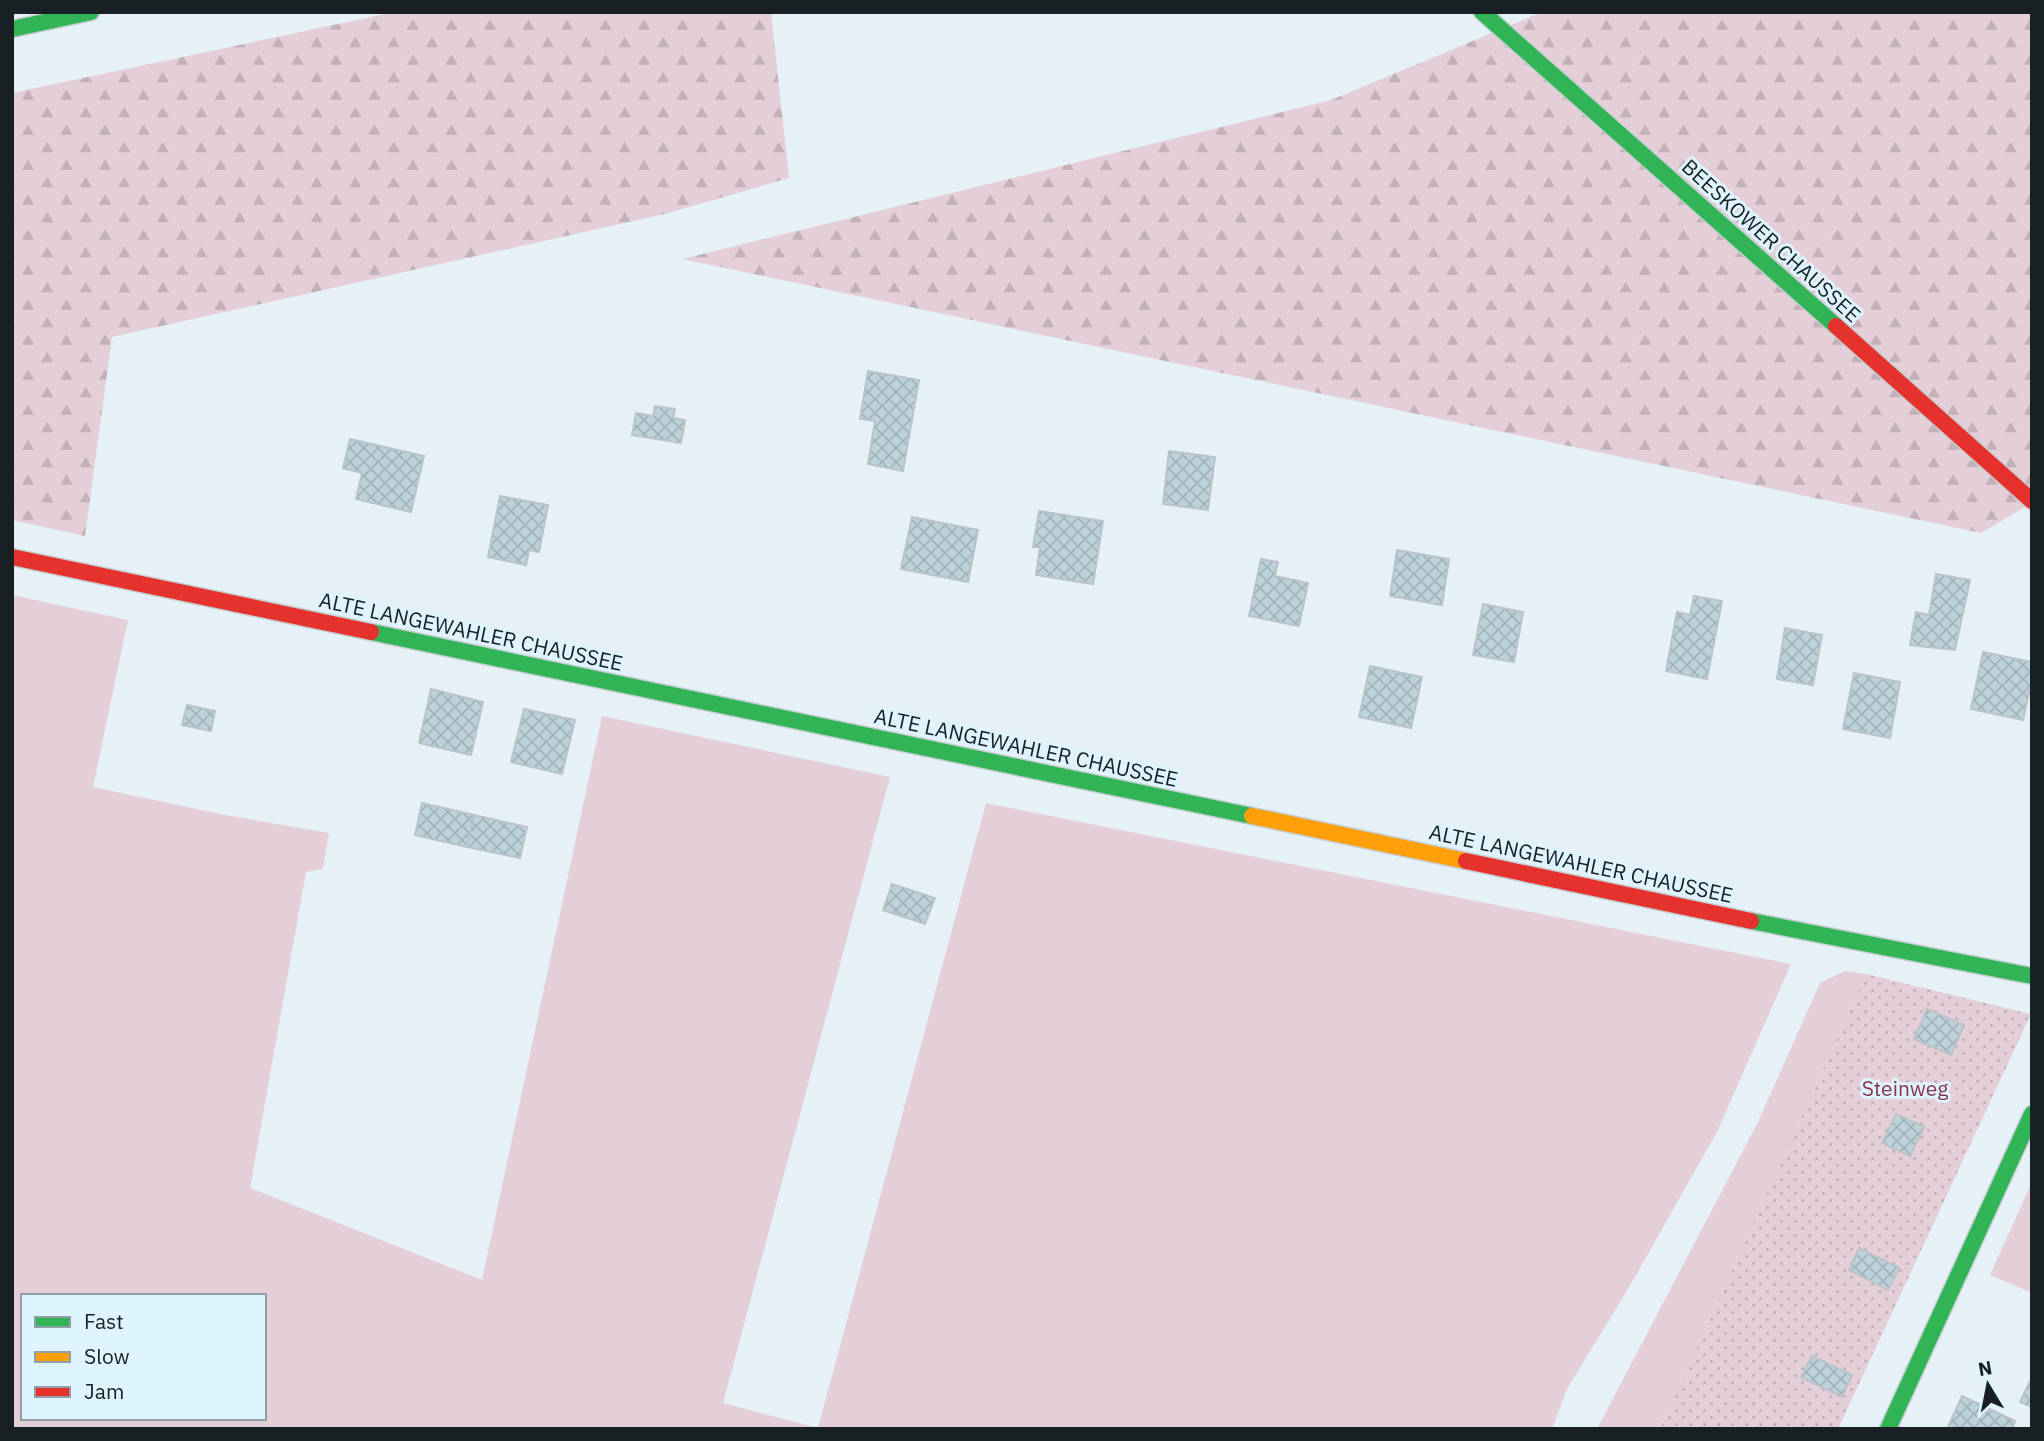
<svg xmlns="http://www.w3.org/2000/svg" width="2044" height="1441" font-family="'IBM Plex Sans',sans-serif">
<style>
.grass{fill:#e4ced7;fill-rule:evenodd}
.forest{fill:url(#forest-firs)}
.garden{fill:url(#garden-dots)}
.building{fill:url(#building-cross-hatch);stroke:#bac3c8;stroke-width:2}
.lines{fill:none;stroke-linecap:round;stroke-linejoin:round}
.fast-casing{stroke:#c5ced2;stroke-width:19}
.slow-casing{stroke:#c5ced2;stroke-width:19}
.jam-casing{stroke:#c5ced2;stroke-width:19}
.fast{stroke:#30b455;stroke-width:16}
.slow{stroke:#ff9f0a;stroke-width:16}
.jam{stroke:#e5322d;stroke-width:16}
.labels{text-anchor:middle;stroke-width:6;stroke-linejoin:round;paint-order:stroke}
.street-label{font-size:21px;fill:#182024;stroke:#def4fe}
.park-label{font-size:21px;fill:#8b324e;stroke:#def4fe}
</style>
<defs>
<pattern id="forest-firs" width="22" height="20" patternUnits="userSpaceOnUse" patternTransform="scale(1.75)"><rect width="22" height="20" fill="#e4ced7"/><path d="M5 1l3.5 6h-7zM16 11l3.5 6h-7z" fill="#c3b1b8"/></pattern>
<pattern id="garden-dots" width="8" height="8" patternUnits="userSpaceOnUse" patternTransform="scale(1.75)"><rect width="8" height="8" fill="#e4ced7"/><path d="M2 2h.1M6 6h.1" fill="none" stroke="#c3b1b8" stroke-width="1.8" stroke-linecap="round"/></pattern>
<pattern id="building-cross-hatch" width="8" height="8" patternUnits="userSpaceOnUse" patternTransform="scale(1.75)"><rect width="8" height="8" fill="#bcd1da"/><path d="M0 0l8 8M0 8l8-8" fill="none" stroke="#a1b3bb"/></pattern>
</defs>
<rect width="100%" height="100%" fill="#e5f1f7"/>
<!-- grass -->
<g class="grass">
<path d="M 12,595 L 128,620 L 93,787 L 225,815 L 329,833 L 323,869 L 306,872 L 250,1188 L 482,1280 L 602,716 L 890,777 L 723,1403 L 818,1428 L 986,803 L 1791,964 L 1717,1132 L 1631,1284 L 1567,1389 L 1552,1429 L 12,1429 ZM 23,1296 L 264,1296 L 264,1418 L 23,1418 Z"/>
<polygon points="1845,971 1866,974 1660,1429 1597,1429 1757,1124 1820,983"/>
<polygon points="2032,1182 2032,1293 1990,1275"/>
</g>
<!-- forest -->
<g class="forest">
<polygon points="395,12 771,12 789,178 665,214 112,337 85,536 12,520 12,93"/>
<polygon points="1542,12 2032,12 2032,503 1981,533 682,259 1331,100"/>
</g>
<!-- garden -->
<polygon class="garden" points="1866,974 2031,1014 1838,1429 1660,1429"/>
<!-- building -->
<g class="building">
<polygon points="868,371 919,380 903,471 868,464 875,421 860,419"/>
<polygon points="655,406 675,409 673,418 685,420 681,443 632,435 636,413 653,416"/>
<polygon points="350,439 424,456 411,512 356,499 362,473 343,468"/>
<polygon points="1169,451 1215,457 1208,510 1163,504"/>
<polygon points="500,496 548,505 539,552 529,550 526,565 488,557"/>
<polygon points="1039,511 1103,521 1093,584 1036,575 1040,547 1033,547"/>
<polygon points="912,517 978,530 968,582 901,569"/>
<polygon points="1397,550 1449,559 1442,605 1390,596"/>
<polygon points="1261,559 1278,562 1275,576 1308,583 1299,626 1249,616"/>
<polygon points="1936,574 1970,580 1955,650 1910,645 1916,612 1929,615"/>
<polygon points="1694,596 1722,601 1707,679 1666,671 1677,612 1690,615"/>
<polygon points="1483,604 1523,612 1514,662 1473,655"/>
<polygon points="1785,628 1822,635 1813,685 1777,679"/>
<polygon points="1983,652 2032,662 2032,680 2023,720 1971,709"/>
<polygon points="1370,666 1422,677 1411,728 1359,717"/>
<polygon points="1854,673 1900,682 1890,738 1843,729"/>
<polygon points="431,689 483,702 471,755 419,743"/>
<polygon points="187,705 215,711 211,731 182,725"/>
<polygon points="524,709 575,720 562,774 511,762"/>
<polygon points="422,803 474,815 467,847 415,835"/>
<polygon points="474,815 527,827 520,858 467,847"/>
<polygon points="892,884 935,898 925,924 883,910"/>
<polygon points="1927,1009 1964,1025 1951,1055 1914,1039"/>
<polygon points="1896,1114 1924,1127 1910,1156 1882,1143"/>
<polygon points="1859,1248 1899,1268 1888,1290 1849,1270"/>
<polygon points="1812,1356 1852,1375 1842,1397 1801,1377"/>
<polygon points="2032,1377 2032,1407 2020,1402"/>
<polygon points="1962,1396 2015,1421 2012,1429 1947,1429"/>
</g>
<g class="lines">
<defs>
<g id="fast">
<polyline points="1482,12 1836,326"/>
<polyline points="12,29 91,12"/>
<polyline points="371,632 1252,816"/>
<polyline points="1751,921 2032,976"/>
<polyline points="1888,1429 2032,1114"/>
</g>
<polyline id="slow" points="1252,816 1466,861"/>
<g id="jam">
<polyline points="1836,326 2032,501"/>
<polyline points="12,557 371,632"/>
<polyline points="1466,861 1751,921"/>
</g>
</defs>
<!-- fast casing -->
<use href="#fast" class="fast-casing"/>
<!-- slow casing -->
<use href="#slow" class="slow-casing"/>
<!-- jam casing -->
<use href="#jam" class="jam-casing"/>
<!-- fast -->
<use href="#fast" class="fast"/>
<!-- slow -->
<use href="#slow" class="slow"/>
<!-- jam -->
<use href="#jam" class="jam"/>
</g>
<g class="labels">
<!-- street labels -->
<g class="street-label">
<text transform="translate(1771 241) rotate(42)" y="7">BEESKOWER CHAUSSEE</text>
<text transform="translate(471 632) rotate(12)" y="7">ALTE LANGEWAHLER CHAUSSEE</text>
<text transform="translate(1026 748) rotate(12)" y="7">ALTE LANGEWAHLER CHAUSSEE</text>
<text transform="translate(1581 864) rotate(12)" y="7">ALTE LANGEWAHLER CHAUSSEE</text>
</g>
<!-- park labels -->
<g class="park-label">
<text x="1905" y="1096">Steinweg</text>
</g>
</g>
<!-- border -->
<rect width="2044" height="1441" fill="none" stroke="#182024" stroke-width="28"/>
<!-- legend -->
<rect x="21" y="1294" width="245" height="126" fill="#def4fe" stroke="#8f9fa7" stroke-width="2"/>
<rect x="35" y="1317" width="35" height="10" fill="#30b455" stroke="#8f9fa7" stroke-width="2"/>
<text x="84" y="1329" font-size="21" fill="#182024">Fast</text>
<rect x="35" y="1352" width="35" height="10" fill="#ff9f0a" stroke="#8f9fa7" stroke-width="2"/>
<text x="84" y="1364" font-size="21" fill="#182024">Slow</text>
<rect x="35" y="1387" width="35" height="10" fill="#e5322d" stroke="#8f9fa7" stroke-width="2"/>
<text x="84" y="1399" font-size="21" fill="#182024">Jam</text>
<!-- north arrow -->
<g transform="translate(1988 1385) rotate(350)" stroke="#def4fe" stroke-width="5" paint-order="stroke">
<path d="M0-5L12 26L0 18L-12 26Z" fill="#182024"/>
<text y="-10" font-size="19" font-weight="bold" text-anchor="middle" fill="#182024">N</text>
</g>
</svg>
